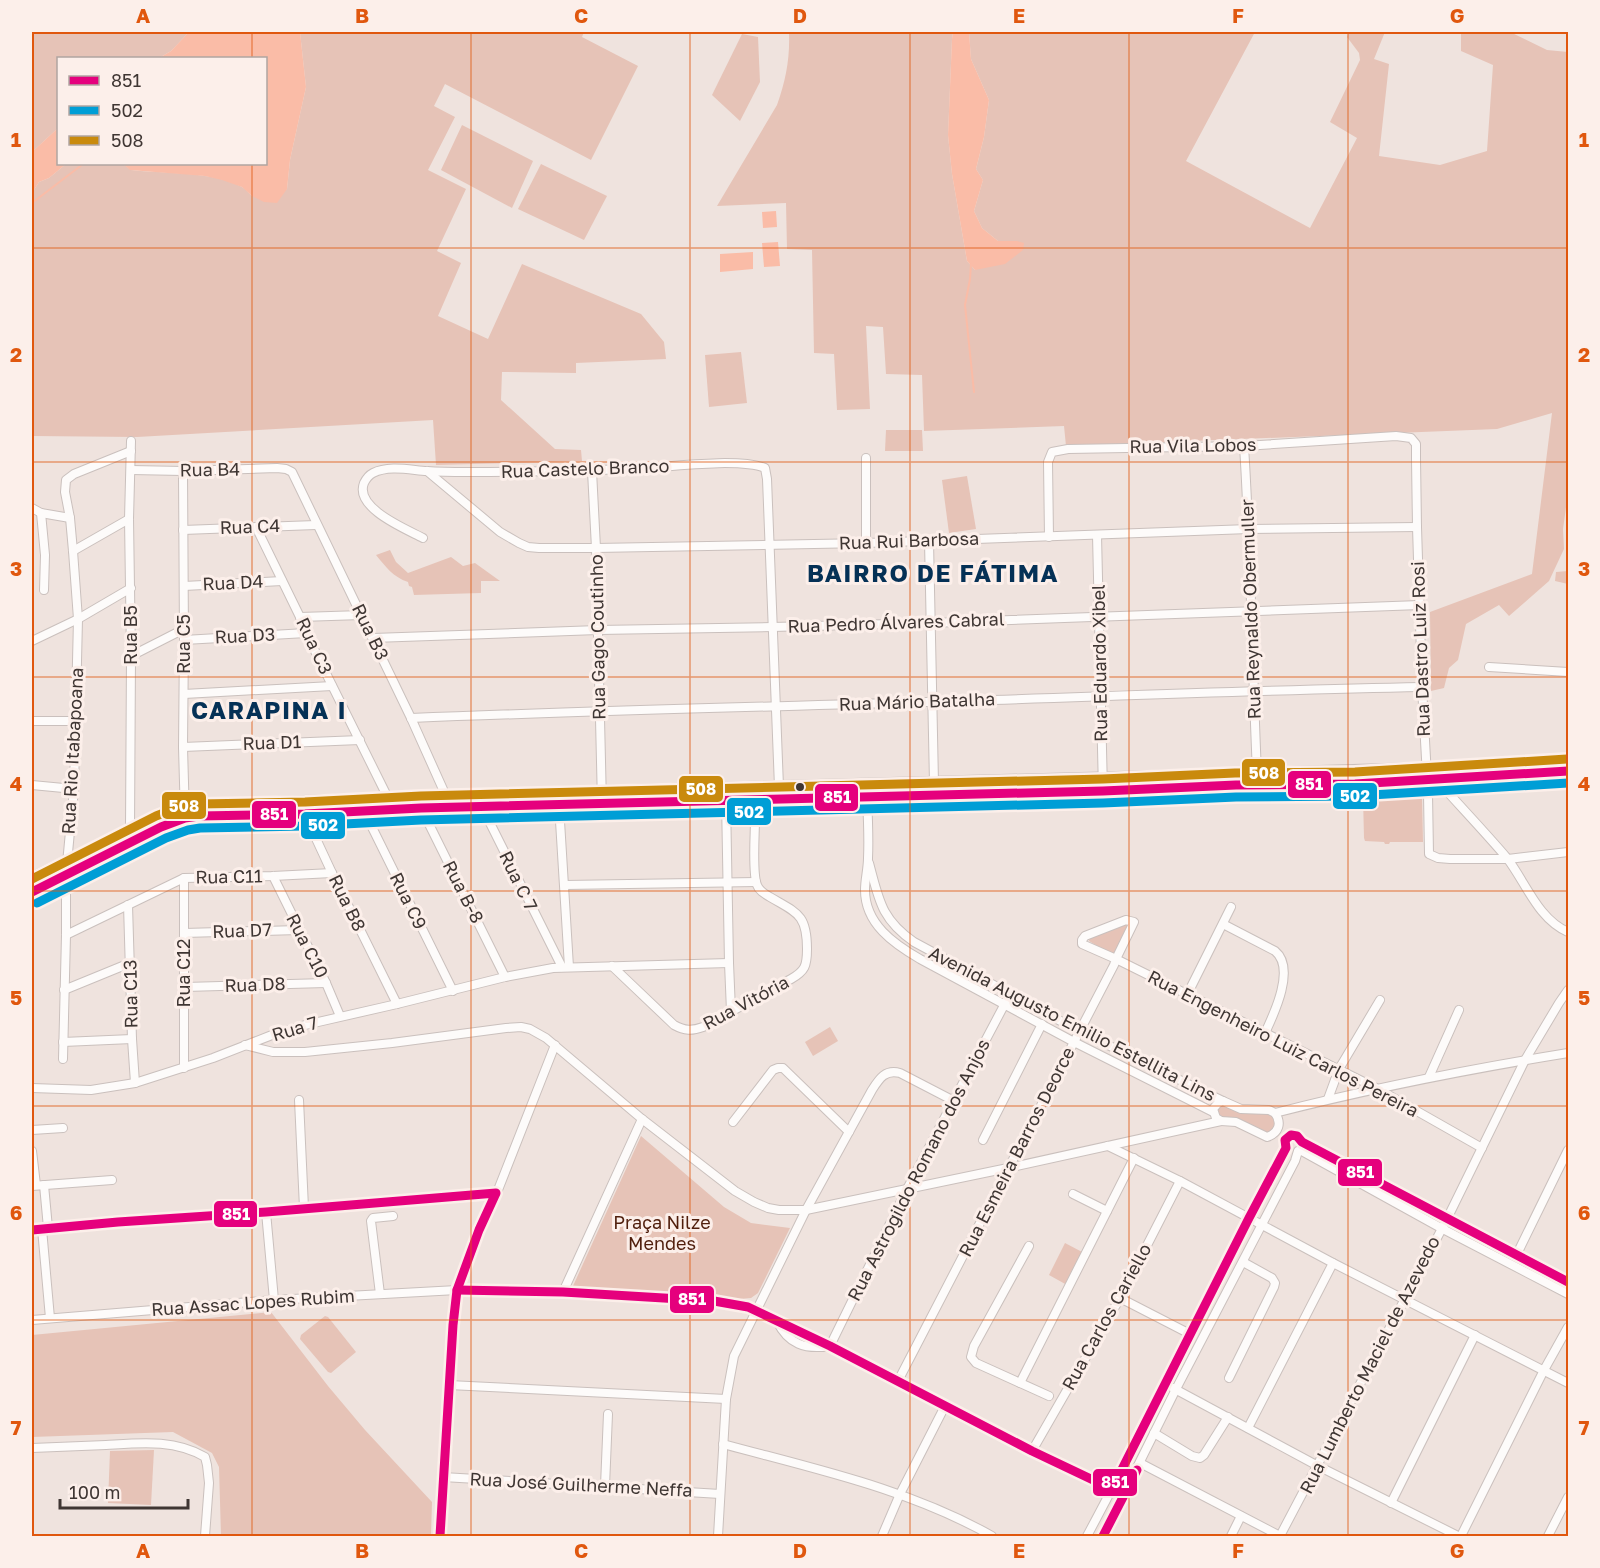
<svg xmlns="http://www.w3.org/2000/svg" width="1600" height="1568" font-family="'Golos Text',sans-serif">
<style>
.green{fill:#e6c3b7}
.water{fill:#fabca7}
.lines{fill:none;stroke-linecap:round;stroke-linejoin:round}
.stream{stroke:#fabca7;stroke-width:2}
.minor-casing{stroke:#cac0bd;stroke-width:10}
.tertiary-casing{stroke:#cac0bd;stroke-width:12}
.minor{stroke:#fdfbfa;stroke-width:8}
.tertiary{stroke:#fdfbfa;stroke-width:9}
.bus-1-casing{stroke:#fcefea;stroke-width:14}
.bus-2-casing{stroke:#fcefea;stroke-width:14}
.bus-3-casing{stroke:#fcefea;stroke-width:14}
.bus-1{stroke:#e5007d;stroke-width:9}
.bus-2{stroke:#009ed6;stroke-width:9}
.bus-3{stroke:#c98a0d;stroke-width:9}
.grid{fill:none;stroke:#e0570e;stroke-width:1.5;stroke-opacity:0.55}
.bus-dot{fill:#3f3633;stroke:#fcefea;stroke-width:2}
.labels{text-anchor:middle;stroke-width:6;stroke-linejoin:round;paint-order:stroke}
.street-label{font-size:18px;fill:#3f3633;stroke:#fcefea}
.park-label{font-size:18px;fill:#501e0c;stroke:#fcefea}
.district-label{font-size:24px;font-weight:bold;letter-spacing:1.5px;fill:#053156;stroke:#fcefea}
.line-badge{stroke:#fcefea;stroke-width:2}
.badge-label{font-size:16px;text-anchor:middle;font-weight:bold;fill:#fff}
.neatline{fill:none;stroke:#e0570e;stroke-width:2}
.grid-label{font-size:20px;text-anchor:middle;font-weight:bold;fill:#e0570e}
</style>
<rect width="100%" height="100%" fill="#efe3de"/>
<!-- green -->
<g class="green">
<polygon points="32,32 189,32 171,51 159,58 58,58 58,128 32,152"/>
<path d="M 300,32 L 584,32 L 582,37 L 638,66 L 591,160 L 445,84 L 434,106 L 455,117 L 428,170 L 466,189 L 437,251 L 461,263 L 438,316 L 488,339 L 522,264 L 641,314 L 664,342 L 666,359 L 576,363 L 576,373 L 502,372 L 501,400 L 555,449 L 581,450 L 582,461 L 436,465 L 433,420 L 137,437 L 32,436 L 32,193 L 39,182 L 49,178 L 66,164 L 123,164 L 131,170 C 163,174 214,171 242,187 C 246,189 249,194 252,196 L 287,189 L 290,160 L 306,87 Z"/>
<path d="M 789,32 L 953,32 L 952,39 L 948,135 L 952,174 L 967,261 L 975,270 L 1017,241 L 998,241 L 982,228 L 974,211 L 983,180 L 976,169 L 984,137 L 989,100 L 971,59 L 969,32 L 1255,32 L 1186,161 L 1310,228 L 1357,138 L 1330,122 L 1360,60 L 1359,53 L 1347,37 L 1349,32 L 1385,32 L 1374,59 L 1389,64 L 1379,156 L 1440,165 L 1487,151 L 1493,65 L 1461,51 L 1461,32 L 1510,32 L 1547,50 L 1568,52 L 1568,493 L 1563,529 L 1564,549 L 1549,581 L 1509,616 L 1499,605 L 1466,624 L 1458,660 L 1449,668 L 1444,688 L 1431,691 L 1430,612 L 1532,574 L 1552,413 L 1497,429 L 1066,446 L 1064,426 L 924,431 L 922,375 L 886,374 L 883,327 L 866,326 L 870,409 L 837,410 L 834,354 L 814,353 L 812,250 L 787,249 L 786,203 L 717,206 L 777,105 C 786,80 790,58 789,32 Z"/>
<polygon points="742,34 758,37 760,82 740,121 712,95"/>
<polygon points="462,125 533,161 512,208 441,170"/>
<polygon points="541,164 607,196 584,240 518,209"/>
<polygon points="741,352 747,403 709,407 705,355"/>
<polygon points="886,430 922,430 923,451 885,451"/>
<polygon points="967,476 976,529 949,533 942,480"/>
<path d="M 390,550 L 396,562 L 408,573 L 451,557 L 463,566 L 475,563 L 500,581 L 481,581 L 481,593 L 414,595 L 412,587 L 409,586 L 408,582 C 393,577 386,567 376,555 Z"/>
<polygon points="1568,571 1568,584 1555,581 1556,572"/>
<polygon points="1419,796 1422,798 1423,842 1390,842 1389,844 1385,844 1384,842 1365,841 1364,838 1363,797"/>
<polygon points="1127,922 1129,923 1114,956 1089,941 1090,937"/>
<polygon points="830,1027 838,1041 813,1056 805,1042"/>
<polygon points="1224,1103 1272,1115 1277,1119 1277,1125 1272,1132 1263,1134 1242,1121 1219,1118 1215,1109"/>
<polygon points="641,1136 724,1207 751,1223 790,1228 758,1293 751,1298 739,1299 580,1290 573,1286"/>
<polygon points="1065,1243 1084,1253 1067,1285 1049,1275"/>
<polygon points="271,1312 328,1386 365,1430 432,1502 431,1536 221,1536 219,1467 212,1453 173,1432 32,1437 32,1335"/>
<polygon points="325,1316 328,1317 356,1352 331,1373 328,1372 300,1339 301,1335"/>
<polygon points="154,1450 151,1505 108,1503 110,1451"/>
</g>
<!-- water -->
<g class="water">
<polygon points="189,32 300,32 306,87 290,160 287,189 277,203 264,202 252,196 242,187 222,180 205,176 130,170 123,164 266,164 266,58 159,58 171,51"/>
<polygon points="953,32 969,32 971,59 989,100 984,137 976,169 983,180 974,211 982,228 998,241 1017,241 1024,243 1023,250 1005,264 975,270 967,261 952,174 948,135 952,39"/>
<polygon points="58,128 58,164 66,164 49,178 39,182 32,193 32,152"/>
<polygon points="776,211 777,227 763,228 762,212"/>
<polygon points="778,242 780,266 764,267 762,243"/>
<polygon points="753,252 753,269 720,272 720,254"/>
</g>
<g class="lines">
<!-- stream -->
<g class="stream">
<polyline points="32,203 83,164"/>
<polyline points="971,264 970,279 965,305 974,392"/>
</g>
<defs>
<g id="minor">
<path d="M 1244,446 C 1251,555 1252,664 1257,773"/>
<polyline points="866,458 866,543"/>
<polyline points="131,470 183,471 277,468 286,469 292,472 411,718 446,796"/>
<polyline points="183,471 184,640 183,747 185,818"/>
<polyline points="427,471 500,532 519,543 528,547 539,548 596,548 866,543 1249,529 1417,527"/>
<polyline points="592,471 596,548 602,804"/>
<polyline points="32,508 41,513 70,518"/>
<polyline points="41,513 45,555 44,590"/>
<polyline points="256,527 300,617 306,633 388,798"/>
<polyline points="183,530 316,525"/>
<polyline points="1097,535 1103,791"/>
<polyline points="1049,537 1048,462 1052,452 1068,449 1244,446 1396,436 1411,438 1416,444 1416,459 1417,527 1422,687 1428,794 1429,854 1438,858 1450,859 1508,859 1568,852"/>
<path d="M 423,538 C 406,529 354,508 364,483 C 366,479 369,475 373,473 C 389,465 410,470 427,471 C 441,472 455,472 468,472 C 528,472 587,471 646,468 C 675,466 740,458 765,468 L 767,479 L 779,787"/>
<polyline points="73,551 129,519"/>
<polyline points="184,586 282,581"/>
<polyline points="300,617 362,615"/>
<polyline points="373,638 598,630 772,627 931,623 1420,605"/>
<polyline points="184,640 306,633"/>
<polyline points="32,641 78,619 131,588"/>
<polyline points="131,656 184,629"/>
<polyline points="1489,667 1568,672"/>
<polyline points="184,694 332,686"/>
<path d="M 411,718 C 584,711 757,707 929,702 C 1094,697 1258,690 1422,687"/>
<polyline points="32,721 76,721"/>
<polyline points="183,747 360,740"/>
<path d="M 1444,768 C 1438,770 1435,772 1435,778 C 1459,805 1484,831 1507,858 C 1526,883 1538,919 1568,932"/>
<polyline points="32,785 74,789"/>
<path d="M 492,795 C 485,802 483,805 486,815 L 562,967"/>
<polyline points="927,795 931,791 934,783 929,541"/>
<path d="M 867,798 C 868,818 869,838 868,858 C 868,869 865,879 865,890 C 865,924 894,944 920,959 L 1074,1042 L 1213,1112"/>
<polyline points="726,800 729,963 731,1011"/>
<polyline points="299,802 332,873 397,1004"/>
<polyline points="559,805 569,967"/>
<polyline points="421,808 505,977"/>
<polyline points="364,811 453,991"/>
<polyline points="130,829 131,656 129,519 131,441"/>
<path d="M 869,863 C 879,900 881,919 914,942 L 1079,1031 L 1223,1101"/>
<polyline points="273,876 326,983 340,1016"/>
<polyline points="184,878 184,1068"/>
<polyline points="565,885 756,882"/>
<polyline points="128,905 132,1039 135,1083"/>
<path d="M 1223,924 L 1275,951 C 1296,968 1274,1014 1265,1033"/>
<polyline points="184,933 299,930"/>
<polyline points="66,935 184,878 273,876 332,873"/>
<path d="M 612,966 L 674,1025 C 685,1031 692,1031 703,1027 L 791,979 C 805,971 807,966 807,949 C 807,914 797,913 770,897 C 765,894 759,891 757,885 C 752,873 755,834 755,820"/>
<polyline points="185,987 326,983"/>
<polyline points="64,990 130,963"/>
<polyline points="1187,995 1231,907"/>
<polyline points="63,1042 132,1039"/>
<polyline points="245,1045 273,1052 305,1052 392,1043 506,1028 521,1027 530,1029 546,1038 642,1119 735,1191 754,1202 768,1208 779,1210 806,1210 1008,1168 1221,1121"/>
<polyline points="63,1059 66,935 66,874 74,789 78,619 73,551 70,518 65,492 66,480 74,474 131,451"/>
<polyline points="1429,1077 1459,1010"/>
<polyline points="32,1088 91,1090 135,1083 213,1058 272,1035 305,1025 397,1004 505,977 553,968 729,963"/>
<polyline points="1328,1099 1339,1069 1380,1000"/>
<polyline points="299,1100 304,1208"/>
<path d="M 1223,1101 L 1241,1109 L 1269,1110 L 1275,1113 C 1282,1123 1279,1133 1267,1137 L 1236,1122 L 1221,1121 L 1216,1118 L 1213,1109 L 1218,1103 Z"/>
<path d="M 1275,1113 C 1372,1088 1470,1069 1568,1053"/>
<polyline points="733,1122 773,1070 778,1068 783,1068 849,1132"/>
<polyline points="32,1130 63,1128"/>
<polyline points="983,1140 1042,1024"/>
<polyline points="1108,1146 1180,1181 1333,1263 1568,1383"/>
<polyline points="1300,1150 1441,1228 1568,1294"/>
<polyline points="32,1151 36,1185"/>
<polyline points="44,1185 48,1228"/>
<polyline points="32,1186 112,1180"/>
<polyline points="1073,1194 1107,1211"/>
<polyline points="266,1212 274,1300"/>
<polyline points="42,1229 50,1318"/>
<polyline points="32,1230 118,1222 266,1212 496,1193"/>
<polyline points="1029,1246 974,1346 971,1357 976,1363 1049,1396"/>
<polyline points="1517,1254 1568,1150"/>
<polyline points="563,1292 642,1119"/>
<polyline points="380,1294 371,1221 373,1218 393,1216"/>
<polyline points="1120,1298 1190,1334"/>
<polyline points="32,1320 274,1300 457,1290 563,1292 727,1302 755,1310 830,1346 1032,1451 1125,1496"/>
<path d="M 777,1321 C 788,1344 805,1350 830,1346 L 907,1189 L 1010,994"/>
<polyline points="1229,1378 1274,1287 1275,1283 1272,1278 1243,1262"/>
<polyline points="898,1381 1114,965 1116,959 1134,922 1126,920 1085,936 1082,940 1082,944 1116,959 1378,1089 1482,1148"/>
<polyline points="1020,1383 1134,1158"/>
<polyline points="449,1385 726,1399"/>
<polyline points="1173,1388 1318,1466 1458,1536"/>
<polyline points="1248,1428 1333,1263"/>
<polyline points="1154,1433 1192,1456 1200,1458 1204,1455 1228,1417"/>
<path d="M 723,1444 C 815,1469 909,1489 992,1536"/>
<path d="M 32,1448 C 56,1447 81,1446 106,1445 C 140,1443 174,1439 205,1457 L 207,1465 L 209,1483 L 205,1536"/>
<polyline points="1032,1451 1120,1298 1180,1181"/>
<polyline points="1140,1463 1280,1536"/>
<polyline points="443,1477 720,1494"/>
<polyline points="605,1486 608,1414"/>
<polyline points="1391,1503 1475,1335"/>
<polyline points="440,1536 453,1325 457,1290 479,1230 498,1190 555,1045"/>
<path d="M 718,1536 L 726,1399 L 734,1356 L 806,1210 L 872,1090 C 879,1079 885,1069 900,1073 L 954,1101"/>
<polyline points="882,1536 900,1494 945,1406"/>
<path d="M 1087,1536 C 1156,1408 1218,1277 1286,1148 L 1285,1142 L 1288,1137 L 1297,1136 L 1302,1142 L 1568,1282"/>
<polyline points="1103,1536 1176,1389 1295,1161 1298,1151"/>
<polyline points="1231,1536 1241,1516"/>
<polyline points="1280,1536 1447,1219 1525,1060 1559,1003 1568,990"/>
<polyline points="1461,1536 1544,1370 1568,1327"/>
<polyline points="1548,1536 1568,1497"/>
</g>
<g id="tertiary">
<polyline points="32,878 162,814 184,806 191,805 558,792 1226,774 1482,766 1568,761"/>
<polyline points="32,892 161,827 185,818 199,816 305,814 421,808 1103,791 1236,785 1355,784 1568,771"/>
</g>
</defs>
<!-- minor casing -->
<use href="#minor" class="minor-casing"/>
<!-- tertiary casing -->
<use href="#tertiary" class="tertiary-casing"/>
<!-- minor -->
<use href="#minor" class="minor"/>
<!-- tertiary -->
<use href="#tertiary" class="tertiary"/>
<defs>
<g id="bus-1">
<polyline points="32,892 161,827 185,818 199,816 305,814 421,808 1103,791 1236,785 1355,784 1568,771"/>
<polyline points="32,1230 118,1222 266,1212 496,1193 479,1230 457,1290 453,1325 440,1536"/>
<polyline points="457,1290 563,1292 714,1301 748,1307 830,1346 1032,1451 1112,1489 1249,1218 1286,1148 1285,1140 1291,1135 1297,1136 1302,1142 1568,1282"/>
<polyline points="1103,1536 1137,1470"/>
</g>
<polyline id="bus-2" points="37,903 166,838 188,830 200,828 306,826 421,820 1103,803 1236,797 1355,796 1568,783"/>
<polyline id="bus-3" points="32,879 156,816 182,806 199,804 305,802 421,796 1103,779 1235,773 1355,772 1567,759"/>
</defs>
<!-- bus-1 casing -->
<use href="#bus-1" class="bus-1-casing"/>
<!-- bus-2 casing -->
<use href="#bus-2" class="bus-2-casing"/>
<!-- bus-3 casing -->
<use href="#bus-3" class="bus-3-casing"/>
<!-- bus-1 -->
<use href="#bus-1" class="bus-1"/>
<!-- bus-2 -->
<use href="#bus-2" class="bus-2"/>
<!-- bus-3 -->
<use href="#bus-3" class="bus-3"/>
</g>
<!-- grid -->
<path class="grid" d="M 252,32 L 252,58M 471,32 L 471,1536M 690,32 L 690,1536M 910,32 L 910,1536M 1129,32 L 1129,1536M 1348,32 L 1348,1536M 252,164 L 252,1536M 32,248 L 1568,248M 32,462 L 1568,462M 32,677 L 1568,677M 32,891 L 1568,891M 32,1106 L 1568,1106M 32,1320 L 1568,1320"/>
<!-- markers -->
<circle class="bus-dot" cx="800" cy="787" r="5"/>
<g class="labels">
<!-- street labels -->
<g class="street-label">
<text transform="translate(1193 446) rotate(-1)" y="6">Rua Vila Lobos</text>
<text transform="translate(585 469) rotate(-2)" y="6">Rua Castelo Branco</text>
<text transform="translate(210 470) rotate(-1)" y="6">Rua B4</text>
<text transform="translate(250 527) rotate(-2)" y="6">Rua C4</text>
<text transform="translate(909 541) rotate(-2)" y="6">Rua Rui Barbosa</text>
<text transform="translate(233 583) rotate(-3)" y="6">Rua D4</text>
<text transform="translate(1251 609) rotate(-92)" y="6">Rua Reynaldo Obermuller</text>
<text transform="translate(896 623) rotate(-2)" y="6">Rua Pedro Álvares Cabral</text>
<text transform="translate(370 632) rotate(64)" y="6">Rua B3</text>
<text transform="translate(131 635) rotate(-90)" y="6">Rua B5</text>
<text transform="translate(245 636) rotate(-3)" y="6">Rua D3</text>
<text transform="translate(598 637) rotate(-91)" y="6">Rua Gago Coutinho</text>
<text transform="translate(184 644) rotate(-90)" y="6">Rua C5</text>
<text transform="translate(314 646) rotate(65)" y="6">Rua C3</text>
<text transform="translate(1421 649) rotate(-92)" y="6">Rua Dastro Luiz Rosi</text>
<text transform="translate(1100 663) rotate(-91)" y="6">Rua Eduardo Xibel</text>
<text transform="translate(917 702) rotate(-2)" y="6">Rua Mário Batalha</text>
<text transform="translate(272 743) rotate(-2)" y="6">Rua D1</text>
<text transform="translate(73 751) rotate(-87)" y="6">Rua Rio Itabapoana</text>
<text transform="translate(229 877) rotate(-1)" y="6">Rua C11</text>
<text transform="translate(518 881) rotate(64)" y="6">Rua C 7</text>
<text transform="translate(463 892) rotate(63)" y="6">Rua B-8</text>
<text transform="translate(408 901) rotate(64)" y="6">Rua C9</text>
<text transform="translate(347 903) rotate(64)" y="6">Rua B8</text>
<text transform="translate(242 931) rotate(-2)" y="6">Rua D7</text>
<text transform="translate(307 946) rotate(63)" y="6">Rua C10</text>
<text transform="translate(184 973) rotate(-90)" y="6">Rua C12</text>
<text transform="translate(255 985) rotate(-2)" y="6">Rua D8</text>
<text transform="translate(131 994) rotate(-91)" y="6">Rua C13</text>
<text transform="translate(746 1003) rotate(-28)" y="6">Rua Vitória</text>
<text transform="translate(1072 1024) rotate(27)" y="6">Avenida Augusto Emilio Estellita Lins</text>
<text transform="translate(295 1029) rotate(-17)" y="6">Rua 7</text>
<text transform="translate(1283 1044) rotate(27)" y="6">Rua Engenheiro Luiz Carlos Pereira</text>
<text transform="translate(1017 1152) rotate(-63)" y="6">Rua Esmeira Barros Deorce</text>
<text transform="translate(919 1170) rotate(-63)" y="6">Rua Astrogildo Romano dos Anjos</text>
<text transform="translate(253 1303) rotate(-4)" y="6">Rua Assac Lopes Rubim</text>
<text transform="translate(1107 1317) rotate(-61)" y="6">Rua Carlos Cariello</text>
<text transform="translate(1370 1365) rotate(-63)" y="6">Rua Lumberto Maciel de Azevedo</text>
<text transform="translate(581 1485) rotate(3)" y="6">Rua José Guilherme Neffa</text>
</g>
<!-- park labels -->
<g class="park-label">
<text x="662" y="1229">Praça Nilze<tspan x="662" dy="21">Mendes</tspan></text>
</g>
<!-- district labels -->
<g class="district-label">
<text x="933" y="582">BAIRRO DE FÁTIMA</text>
<text x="269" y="719">CARAPINA I</text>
</g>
</g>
<g class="line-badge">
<rect x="1241" y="758" width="45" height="29" rx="6" fill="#c98a0d"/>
<rect x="1287" y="770" width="45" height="29" rx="6" fill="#e5007d"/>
<rect x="678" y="775" width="46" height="28" rx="6" fill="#c98a0d"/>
<rect x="1332" y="782" width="46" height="28" rx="6" fill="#009ed6"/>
<rect x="814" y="783" width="45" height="29" rx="6" fill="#e5007d"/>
<rect x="161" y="791" width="46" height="29" rx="6" fill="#c98a0d"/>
<rect x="726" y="797" width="46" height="29" rx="6" fill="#009ed6"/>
<rect x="251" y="800" width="46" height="29" rx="6" fill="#e5007d"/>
<rect x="300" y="811" width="46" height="29" rx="6" fill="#009ed6"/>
<rect x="1337" y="1158" width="46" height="29" rx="6" fill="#e5007d"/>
<rect x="213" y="1200" width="45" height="28" rx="6" fill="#e5007d"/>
<rect x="669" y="1285" width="46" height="29" rx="6" fill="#e5007d"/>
<rect x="1092" y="1468" width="46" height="29" rx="6" fill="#e5007d"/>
</g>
<g class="badge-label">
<text x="1264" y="779">508</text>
<text x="1309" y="790">851</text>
<text x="701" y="795">508</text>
<text x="1355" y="802">502</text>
<text x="837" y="803">851</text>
<text x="184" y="812">508</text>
<text x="749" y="818">502</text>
<text x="274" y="820">851</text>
<text x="323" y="831">502</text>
<text x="1360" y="1178">851</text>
<text x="236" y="1220">851</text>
<text x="692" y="1305">851</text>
<text x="1115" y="1488">851</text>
</g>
<!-- border -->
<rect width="1600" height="1568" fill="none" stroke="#fcefea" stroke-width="66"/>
<!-- legend -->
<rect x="57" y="57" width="210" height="108" fill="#fcefea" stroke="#b0a5a1" stroke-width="1.5"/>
<rect x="69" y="76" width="30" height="9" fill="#e5007d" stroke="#b0a5a1" stroke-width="1.5"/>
<text x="111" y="87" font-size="18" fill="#3f3633">851</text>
<rect x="69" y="106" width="30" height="9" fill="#009ed6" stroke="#b0a5a1" stroke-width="1.5"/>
<text x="111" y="117" font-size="18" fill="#3f3633">502</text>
<rect x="69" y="136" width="30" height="9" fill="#c98a0d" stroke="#b0a5a1" stroke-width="1.5"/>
<text x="111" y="147" font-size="18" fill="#3f3633">508</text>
<!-- scale -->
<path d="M60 1499v9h128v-9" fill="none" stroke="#3f3633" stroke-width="3"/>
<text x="69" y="1499" font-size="18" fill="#3f3633" stroke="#fcefea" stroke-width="4.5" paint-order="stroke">100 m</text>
<rect x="33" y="33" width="1534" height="1502" class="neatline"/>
<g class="grid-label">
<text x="143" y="23">A</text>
<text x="362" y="23">B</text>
<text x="581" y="23">C</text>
<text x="800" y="23">D</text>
<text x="1019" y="23">E</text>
<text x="1238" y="23">F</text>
<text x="1457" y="23">G</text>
<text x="16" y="147">1</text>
<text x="1584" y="147">1</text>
<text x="16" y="362">2</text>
<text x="1584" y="362">2</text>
<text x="16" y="576">3</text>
<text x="1584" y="576">3</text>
<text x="16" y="791">4</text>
<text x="1584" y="791">4</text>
<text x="16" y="1005">5</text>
<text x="1584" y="1005">5</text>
<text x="16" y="1220">6</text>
<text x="1584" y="1220">6</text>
<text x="16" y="1435">7</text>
<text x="1584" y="1435">7</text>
<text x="143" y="1558">A</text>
<text x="362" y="1558">B</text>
<text x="581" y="1558">C</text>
<text x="800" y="1558">D</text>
<text x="1019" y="1558">E</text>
<text x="1238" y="1558">F</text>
<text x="1457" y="1558">G</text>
</g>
</svg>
